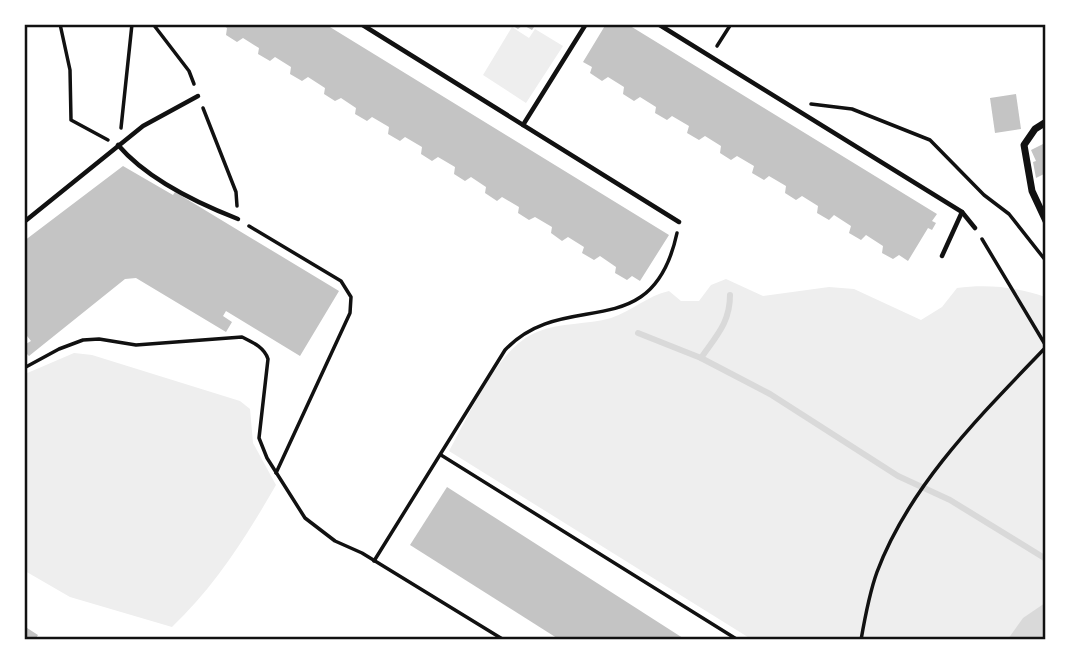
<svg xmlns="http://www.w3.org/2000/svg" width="1070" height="664" font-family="Quicksand,sans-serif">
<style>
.green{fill:#eee}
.water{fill:#d9d9d9}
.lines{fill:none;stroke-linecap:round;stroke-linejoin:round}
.stream{stroke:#d9d9d9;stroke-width:6}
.building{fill:#c4c4c4}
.path{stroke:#111;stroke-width:3.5}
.service{stroke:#111;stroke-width:4.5}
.minor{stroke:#111;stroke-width:7}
.neatline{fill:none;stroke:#111;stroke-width:2.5}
</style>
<rect width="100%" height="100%" fill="#fff"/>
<!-- green -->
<g class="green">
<polygon points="512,27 529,38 535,29 563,46 526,103 483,75"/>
<path d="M 726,279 L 763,296 L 829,287 L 854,289 L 921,320 L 942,307 L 957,288 C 987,284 1017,287 1045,297 L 1045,639 L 751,639 L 449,451 C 469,416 498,347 537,332 C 561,322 587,325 611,318 C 632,311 647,296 669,291 L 681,301 L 699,301 L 711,285 Z"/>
<path d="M 74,353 L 92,355 L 240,401 L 250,409 L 253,443 L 276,485 C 246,537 216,585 172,627 L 70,597 L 25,571 L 25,374 Z"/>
</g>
<!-- water -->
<polygon class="water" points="1045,603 1045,639 1008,639 1023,618"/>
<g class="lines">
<!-- stream -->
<g class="stream">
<polyline points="638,333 701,358 770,394 898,476 950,500 1046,559"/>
<path d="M 701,358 C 716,336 730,323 730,295"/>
</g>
</g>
<!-- building -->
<g class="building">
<polygon points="221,24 325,24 669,235 640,281 632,276 627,280 615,273 616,267 600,256 594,260 582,253 584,247 568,237 562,241 551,233 552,227 535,217 529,220 518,213 519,207 502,197 497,201 485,193 486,187 471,177 465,181 454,174 455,167 438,157 432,161 421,154 422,147 405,137 400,141 388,134 389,127 372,117 367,121 355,114 356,108 341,98 335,101 324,94 325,88 308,77 302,81 290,74 291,67 275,57 270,61 258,54 259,48 243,38 237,42 226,35 227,28"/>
<polygon points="510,24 536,24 532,30 523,25 518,29"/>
<polygon points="606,24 627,24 937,214 932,221 936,223 932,230 928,228 908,261 899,255 893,259 882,253 883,246 866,235 861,240 849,233 851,226 834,215 829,220 817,213 818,206 802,196 796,200 785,193 786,186 769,176 764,180 752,173 754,166 737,156 731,160 720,153 721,146 705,136 699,140 687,133 689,126 672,116 667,120 655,113 656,107 640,97 634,101 623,94 624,87 608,77 602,81 590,73 592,67 583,62"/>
<polygon points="1016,94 1021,129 995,133 990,98"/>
<polygon points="1043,144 1046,173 1036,178 1033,162 1036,161 1031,150"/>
<polygon points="123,166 173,195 175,192 339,291 300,356 226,311 223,316 232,322 226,332 136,278 125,279 29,356 24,351 24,345 31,341 27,336 24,338 24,241"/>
<polygon points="447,487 686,640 560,640 410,545"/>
<polygon points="24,626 38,635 35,640 24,640"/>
</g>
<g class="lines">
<!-- path -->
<g class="path">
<polyline points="60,24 70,70 71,120 108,140"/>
<polyline points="153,24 189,71 194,84"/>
<polyline points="717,46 731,24"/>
<polyline points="811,104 852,109 930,140 984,195 1009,214 1046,261"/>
<polyline points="203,108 236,192 237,206"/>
<polyline points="121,128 132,24"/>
<polyline points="249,226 341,281 351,297 350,313 276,473"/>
<polyline points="982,239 1046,346"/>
<path d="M 24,368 L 59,349 L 83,340 L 99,339 L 136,345 L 242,337 C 252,342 264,347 268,359 L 259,438 L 267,458 L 305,518 L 335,541 L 362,553 L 504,640"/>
<polyline points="441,455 738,640"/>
<path d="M 374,561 L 505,350 C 565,286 652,349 677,233"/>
<path d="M 861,640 C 865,617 869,594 877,572 C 910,484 982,414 1046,347"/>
</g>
<!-- service -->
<g class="service">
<polyline points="361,24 679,222"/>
<polyline points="658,24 962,212 975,228"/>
<polyline points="523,125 586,24"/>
<path d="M 118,145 C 147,179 197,203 238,219"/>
<polyline points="24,222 143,126 198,96"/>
<polyline points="942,256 962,212"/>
</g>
<!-- minor -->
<polyline class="minor" points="1046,122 1035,129 1024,145 1032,191 1046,221"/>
</g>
<!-- border -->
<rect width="1070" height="664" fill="none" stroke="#ffffff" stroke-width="52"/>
<rect x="26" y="26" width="1018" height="612" class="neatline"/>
</svg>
